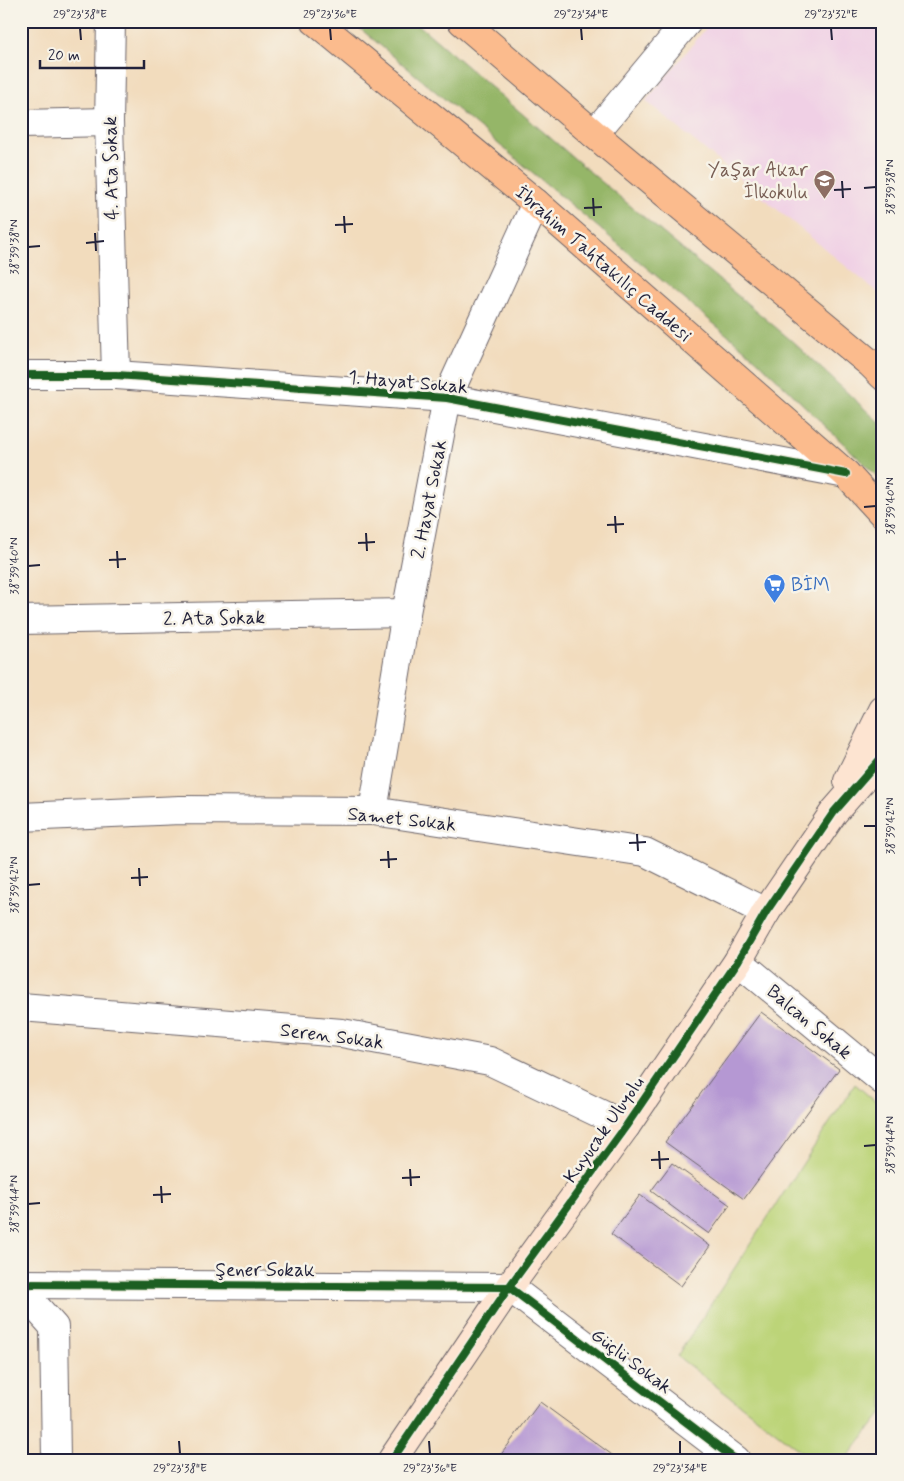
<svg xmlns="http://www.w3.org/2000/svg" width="904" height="1481" font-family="Mynerve,sans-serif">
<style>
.built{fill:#f0d0e5}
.green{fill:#bcd478;stroke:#6f7b5a}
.forest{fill:#95b668;stroke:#5c6c52}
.building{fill:#b598d3}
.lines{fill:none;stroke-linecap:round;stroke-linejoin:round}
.street-casing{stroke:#6b6368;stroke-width:30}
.secondary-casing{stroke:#6b6368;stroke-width:30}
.primary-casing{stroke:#6b6368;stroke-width:30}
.street{stroke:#fff;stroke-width:28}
.secondary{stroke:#fde4d1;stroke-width:28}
.primary{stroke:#fbbb8d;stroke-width:28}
.cycleway-casing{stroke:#f7f3e8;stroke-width:11}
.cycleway{stroke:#1b5e20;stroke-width:8}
.ticks{fill:none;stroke:#22223b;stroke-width:2}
.labels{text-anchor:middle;stroke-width:5;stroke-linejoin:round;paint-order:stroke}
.street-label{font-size:19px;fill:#22223b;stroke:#f7f3e8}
.education-label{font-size:19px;fill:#785e54;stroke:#f7f3e8;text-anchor:end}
.shop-label{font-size:19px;fill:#366cbe;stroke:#f7f3e8;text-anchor:start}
.neatline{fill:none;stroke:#22223b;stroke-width:2}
.ticks-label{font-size:12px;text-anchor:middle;fill:#22223b}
</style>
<rect width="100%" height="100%" fill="#f7f3e8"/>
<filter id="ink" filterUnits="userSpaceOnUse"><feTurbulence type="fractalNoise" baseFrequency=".02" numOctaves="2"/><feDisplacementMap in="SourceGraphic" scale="10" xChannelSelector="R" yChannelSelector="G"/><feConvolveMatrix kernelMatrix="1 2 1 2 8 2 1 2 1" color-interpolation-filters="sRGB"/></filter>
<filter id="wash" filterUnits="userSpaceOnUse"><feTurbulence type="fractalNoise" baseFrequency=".0096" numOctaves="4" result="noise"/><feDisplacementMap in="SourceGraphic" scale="20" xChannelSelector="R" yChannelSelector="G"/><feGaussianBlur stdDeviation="1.12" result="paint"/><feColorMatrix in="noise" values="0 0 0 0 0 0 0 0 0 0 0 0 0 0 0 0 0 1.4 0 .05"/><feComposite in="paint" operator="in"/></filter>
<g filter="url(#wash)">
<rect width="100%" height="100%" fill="#f2dcbd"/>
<!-- built -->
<polygon class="built" points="712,21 883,21 883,297 646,101"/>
<!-- green -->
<polygon class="green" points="855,1084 883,1108 883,1412 845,1460 812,1460 677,1356"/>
<!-- forest -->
<polygon class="forest" points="351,21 414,21 596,177 792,341 883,426 883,482 756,359"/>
<g id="blocks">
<!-- building -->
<g class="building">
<polygon points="761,1012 839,1069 744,1199 665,1142"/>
<polygon points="672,1163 730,1205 709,1234 651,1191"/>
<polygon points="640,1195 710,1246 681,1286 611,1234"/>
<polygon points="540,1402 619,1460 497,1460"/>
</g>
</g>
</g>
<g filter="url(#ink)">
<use href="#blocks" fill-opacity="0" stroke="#6b6368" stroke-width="1"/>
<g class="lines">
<defs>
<g id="street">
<polyline points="111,21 109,122 116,375"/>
<polyline points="21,124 109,122"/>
<polyline points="594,134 688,21"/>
<polyline points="21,375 116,375 447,398 846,474"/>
<polyline points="21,620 406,613"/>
<polyline points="373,811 406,613 447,398 536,203"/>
<polyline points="21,817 180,810 373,811 645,852 766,912"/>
<polyline points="738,961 883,1081"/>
<polyline points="21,1007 342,1033 490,1061 626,1126"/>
<polyline points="21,1284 509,1287 736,1460"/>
<polyline points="21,1290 54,1327 56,1460"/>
</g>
<g id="secondary">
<polyline points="848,781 883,710"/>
<polyline points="392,1460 509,1287 626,1126 738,961 766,912 834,812 883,756"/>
</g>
<g id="primary">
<polyline points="315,21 536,203 846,474 883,514"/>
<polyline points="462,21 594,134 871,364 883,376"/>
</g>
</defs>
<!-- street casing -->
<use href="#street" class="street-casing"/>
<!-- secondary casing -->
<use href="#secondary" class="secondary-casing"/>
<!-- primary casing -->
<use href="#primary" class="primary-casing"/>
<!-- street -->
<use href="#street" class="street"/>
<!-- secondary -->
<use href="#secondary" class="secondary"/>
<!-- primary -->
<use href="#primary" class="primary"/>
<defs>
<g id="cycleway">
<polyline points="21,375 116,375 447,398 846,474"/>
<polyline points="21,1284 509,1287 736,1460"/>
<polyline points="392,1460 509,1287 626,1126 738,961 766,912 834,812 883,756"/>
</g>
</defs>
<!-- cycleway casing -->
<use href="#cycleway" class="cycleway-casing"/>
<!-- cycleway -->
<use href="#cycleway" class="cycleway"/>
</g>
</g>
<!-- ticks -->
<path class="ticks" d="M 80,28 L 81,40M 330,28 L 331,40M 581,28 L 582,40M 831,28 L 832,40M 842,181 L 843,198M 864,188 L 876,187M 834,190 L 851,189M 593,198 L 594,216M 584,208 L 602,207M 344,216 L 345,233M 335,225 L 353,224M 95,233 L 96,251M 86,243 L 104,241M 28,247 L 40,246M 864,507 L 876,506M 615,516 L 616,533M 607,525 L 624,524M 366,533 L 367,551M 358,543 L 375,542M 117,551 L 118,568M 109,560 L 126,559M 28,566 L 40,565M 864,826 L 876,826M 637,834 L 638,851M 629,843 L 646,842M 388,851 L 389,868M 380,860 L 397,859M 139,868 L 140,886M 131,878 L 148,877M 28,885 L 40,884M 864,1146 L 876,1145M 659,1151 L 660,1169M 651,1160 L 669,1159M 410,1169 L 411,1186M 402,1178 L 420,1177M 161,1186 L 162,1203M 153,1195 L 171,1194M 28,1204 L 40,1203M 179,1441 L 180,1454M 429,1441 L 430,1454M 680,1441 L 680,1454"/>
<!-- icons -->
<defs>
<symbol id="school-pin" viewBox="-11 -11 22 30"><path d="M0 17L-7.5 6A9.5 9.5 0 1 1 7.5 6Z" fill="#8d6e63" stroke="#f7f3e8"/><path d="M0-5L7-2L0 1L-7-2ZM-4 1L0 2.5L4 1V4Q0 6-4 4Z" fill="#fff"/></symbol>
<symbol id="supermarket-pin" viewBox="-11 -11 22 30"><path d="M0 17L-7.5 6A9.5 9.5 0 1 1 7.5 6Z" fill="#3f7fe0" stroke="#f7f3e8"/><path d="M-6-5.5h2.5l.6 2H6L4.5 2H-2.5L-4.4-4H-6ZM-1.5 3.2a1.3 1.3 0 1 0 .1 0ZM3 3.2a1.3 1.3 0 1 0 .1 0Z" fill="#fff"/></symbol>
</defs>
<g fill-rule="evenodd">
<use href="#school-pin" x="812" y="168" width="25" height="34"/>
<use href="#supermarket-pin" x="762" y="572" width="25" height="34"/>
</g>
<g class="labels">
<!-- street labels -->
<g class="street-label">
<text transform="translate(110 168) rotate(-91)" y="7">4. Ata Sokak</text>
<text transform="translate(604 263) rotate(41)" y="7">İbrahim Tahtakılıç Caddesi</text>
<text transform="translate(408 381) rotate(5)" y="7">1. Hayat Sokak</text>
<text transform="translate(428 499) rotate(-79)" y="7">2. Hayat Sokak</text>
<text transform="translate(214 617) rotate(-1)" y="7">2. Ata Sokak</text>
<text transform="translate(402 818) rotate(6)" y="7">Samet Sokak</text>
<text transform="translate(810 1021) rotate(40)" y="7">Balcan Sokak</text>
<text transform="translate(332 1035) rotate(7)" y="7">Seren Sokak</text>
<text transform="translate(603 1129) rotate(-55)" y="7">Kuyucak Uluyolu</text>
<text x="265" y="1276">Şener Sokak</text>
<text transform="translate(632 1360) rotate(37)" y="7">Güçlü Sokak</text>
</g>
<!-- education labels -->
<g class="education-label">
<text x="808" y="176">Yaşar Akar<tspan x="808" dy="22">İlkokulu</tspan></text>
</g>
<!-- shop labels -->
<g class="shop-label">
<text x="791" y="591">BİM</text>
</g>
</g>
<!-- margin -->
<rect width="904" height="1481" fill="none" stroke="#f7f3e8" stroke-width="55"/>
<!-- scale -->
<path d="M40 60v8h104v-8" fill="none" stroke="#22223b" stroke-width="2.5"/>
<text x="48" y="60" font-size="15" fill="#22223b" stroke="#f7f3e8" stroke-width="4" paint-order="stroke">20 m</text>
<rect x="28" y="28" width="848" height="1426" class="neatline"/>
<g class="ticks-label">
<text x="80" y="18">29°23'38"E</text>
<text x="330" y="18">29°23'36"E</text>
<text x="581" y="18">29°23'34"E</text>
<text x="831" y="18">29°23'32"E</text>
<text transform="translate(890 187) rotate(-90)" y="4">38°39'38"N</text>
<text transform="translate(14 247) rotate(-90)" y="4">38°39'38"N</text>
<text transform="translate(890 506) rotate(-90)" y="4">38°39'40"N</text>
<text transform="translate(14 566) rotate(-90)" y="4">38°39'40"N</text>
<text transform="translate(890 826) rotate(-90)" y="4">38°39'42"N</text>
<text transform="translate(14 885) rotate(-90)" y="4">38°39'42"N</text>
<text transform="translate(890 1145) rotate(-90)" y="4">38°39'44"N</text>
<text transform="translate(14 1204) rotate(-90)" y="4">38°39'44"N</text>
<text x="180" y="1472">29°23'38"E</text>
<text x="430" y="1472">29°23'36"E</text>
<text x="680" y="1472">29°23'34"E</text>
</g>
</svg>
